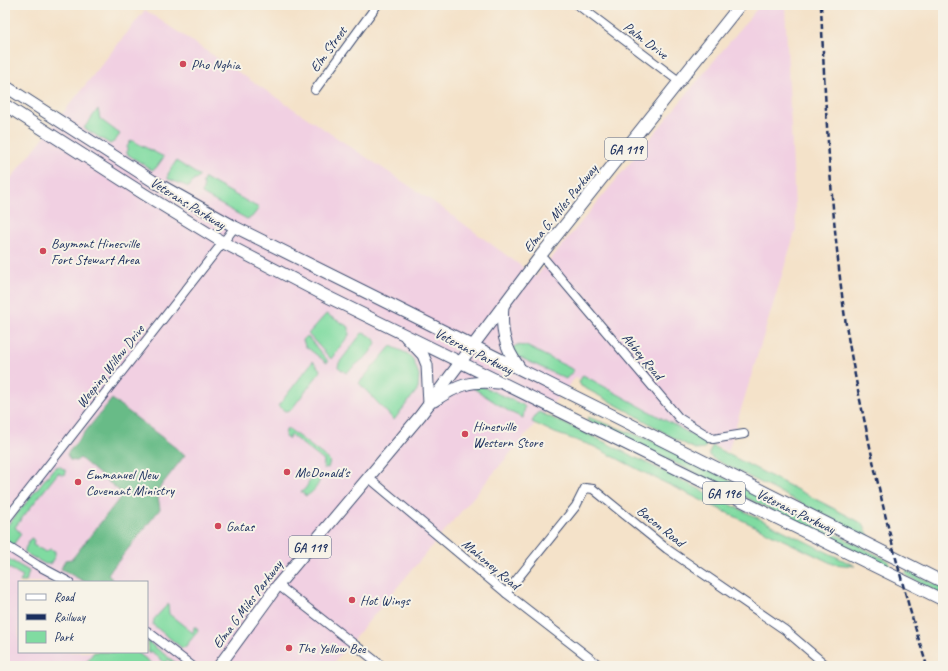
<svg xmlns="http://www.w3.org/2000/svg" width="948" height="671" font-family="Caveat,sans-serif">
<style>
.built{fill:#f1d0e2;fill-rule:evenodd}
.green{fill:#80dba1;stroke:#4e8580}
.forest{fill:#68bb87;stroke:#427572}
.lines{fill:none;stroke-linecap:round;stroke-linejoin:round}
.minor-casing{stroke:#3c4a6e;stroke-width:10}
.major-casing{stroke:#3c4a6e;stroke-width:13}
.minor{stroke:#fff;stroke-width:8}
.major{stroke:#fff;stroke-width:11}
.rail{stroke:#1b2f5e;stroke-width:2.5;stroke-dasharray:6 3;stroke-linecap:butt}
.poi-dot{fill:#d1495b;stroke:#f7f3e8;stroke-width:1.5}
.labels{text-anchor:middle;stroke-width:4;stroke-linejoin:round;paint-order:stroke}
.shield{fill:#f7f3e8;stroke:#5d6a87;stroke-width:1}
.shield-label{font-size:13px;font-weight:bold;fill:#1b2f5e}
.street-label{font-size:14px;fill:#1b2f5e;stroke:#f7f3e8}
.poi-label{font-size:14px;fill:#1b2f5e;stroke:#f7f3e8;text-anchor:start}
</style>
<rect width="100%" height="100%" fill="#f7f3e8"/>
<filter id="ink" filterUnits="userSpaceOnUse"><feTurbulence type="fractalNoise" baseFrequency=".025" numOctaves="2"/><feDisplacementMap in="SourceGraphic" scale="8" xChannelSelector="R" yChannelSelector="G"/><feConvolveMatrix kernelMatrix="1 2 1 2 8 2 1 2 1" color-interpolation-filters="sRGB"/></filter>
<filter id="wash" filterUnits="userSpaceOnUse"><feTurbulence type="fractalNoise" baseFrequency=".012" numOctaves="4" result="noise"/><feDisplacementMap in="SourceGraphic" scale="16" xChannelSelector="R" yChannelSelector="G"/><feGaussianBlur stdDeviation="0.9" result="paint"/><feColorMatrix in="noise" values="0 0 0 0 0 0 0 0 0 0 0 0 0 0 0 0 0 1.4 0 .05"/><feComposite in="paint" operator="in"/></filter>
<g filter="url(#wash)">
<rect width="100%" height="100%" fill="#f4e2c9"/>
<!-- built -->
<path class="built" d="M 760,5 L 785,5 L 796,229 L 728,452 L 576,377 L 534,425 L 331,666 L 5,666 L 5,186 L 145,10 L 438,205 L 536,277 ZM 19,582 L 147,582 L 147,652 L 19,652 Z"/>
<!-- green -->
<g class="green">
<polygon points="98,109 100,119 120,134 115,141 110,144 84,128"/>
<polygon points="131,140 164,157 156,168 152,170 127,154 127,147"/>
<polygon points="176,161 200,176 196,180 194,180 189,187 168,179 168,174"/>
<polygon points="205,178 259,208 252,217 247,219 202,194 204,184 202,183"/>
<polygon points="326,314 349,327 349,335 331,359 308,334"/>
<path d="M 362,333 C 368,334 375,337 376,344 L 368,355 L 346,373 L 338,367 L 339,363 Z"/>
<polygon points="307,336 328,361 327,363 305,346 303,340"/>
<polygon points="516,345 526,346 574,370 566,379 519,357 512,349"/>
<polygon points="391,346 408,354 413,359 419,375 418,389 394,420 359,383"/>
<polygon points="313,361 321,371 291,410 285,411 278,406"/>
<polygon points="583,375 707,443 704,449 697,450 675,439 635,415 581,386 579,382"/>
<polygon points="481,386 523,405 525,407 523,418 510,412 473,388"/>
<polygon points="539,412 596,438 855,566 833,564 649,475 593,446 555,433 532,422 536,414"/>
<polygon points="588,417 650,440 889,561 890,566 888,567 587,420"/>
<polygon points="289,429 328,459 330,461 328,468 323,468 324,461 291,435 288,439 285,437 286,430"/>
<polygon points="712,446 856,520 863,524 870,538 712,458 709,454"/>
<polygon points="59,466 65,470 66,474 62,475 58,473 15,527 21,534 13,545 6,543 5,529 7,526 54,468"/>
<path d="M 316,474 L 320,479 C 318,486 313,493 306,496 L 301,492 C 308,488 308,482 312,476 Z"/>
<polygon points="32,538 34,541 33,545 46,552 50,549 55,551 55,556 50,564 45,564 25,553 25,549 30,539"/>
<polygon points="5,557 29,571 26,582 20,582 23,576 5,566"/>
<polygon points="907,571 943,588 943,595 907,576 905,573"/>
<polygon points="168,604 169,614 193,633 194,627 196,627 198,631 185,647 182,648 153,625 154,619"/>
<polygon points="147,641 176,663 173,664 168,660 165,663 151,651 148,653"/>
<polygon points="94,652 137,652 155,666 83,666"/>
</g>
<!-- forest -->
<polygon class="forest" points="112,399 185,455 157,491 160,509 108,574 114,582 85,582 61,569 65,560 72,559 123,494 80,458 76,461 70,460 67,454"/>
</g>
<g filter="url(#ink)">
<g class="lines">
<defs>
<g id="minor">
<polyline points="578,5 680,82"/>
<polyline points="315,90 377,5"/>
<polyline points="541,255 679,418 713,439 744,434"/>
<polyline points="369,478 506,593 600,666"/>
<polyline points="5,521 235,227"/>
<polyline points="5,545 37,565 69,582"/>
<polyline points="278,585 382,666"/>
<polyline points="506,593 576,506 585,488 593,489 667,549 785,630 827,666"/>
<polyline points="147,631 192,666"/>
</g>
<g id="major">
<polyline points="5,86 153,181 235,227 610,414 943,582"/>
<polyline points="5,105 144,194 224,243 330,298 943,600"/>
<path d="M 503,305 C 501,330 504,347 519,367"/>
<polyline points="406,337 423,355 427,365 429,404"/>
<path d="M 434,401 C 458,385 470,380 498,383"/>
<polyline points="219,666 278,585 420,416 541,255 740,5"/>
</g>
</defs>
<!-- minor casing -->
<use href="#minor" class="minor-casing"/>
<!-- major casing -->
<use href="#major" class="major-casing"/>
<!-- minor -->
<use href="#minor" class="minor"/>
<!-- major -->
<use href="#major" class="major"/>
<!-- rail -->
<path class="rail" d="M 821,5 C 825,107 831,210 844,311 C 850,354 859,396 868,437 C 884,515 903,591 927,666"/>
</g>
</g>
<!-- markers -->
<g class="poi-dot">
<circle cx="183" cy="64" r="4"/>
<circle cx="43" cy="251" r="4"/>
<circle cx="465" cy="434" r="4"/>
<circle cx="287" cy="472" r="4"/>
<circle cx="78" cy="482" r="4"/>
<circle cx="218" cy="526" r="4"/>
<circle cx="352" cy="600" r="4"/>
<circle cx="289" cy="648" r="4"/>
</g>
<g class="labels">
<!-- shield labels -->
<g class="shield">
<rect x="605" y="138" width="42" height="22" rx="3"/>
<rect x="703" y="482" width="42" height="22" rx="3"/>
<rect x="289" y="536" width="42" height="22" rx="3"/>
</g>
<g class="shield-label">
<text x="626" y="154">GA 119</text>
<text x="724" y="498">GA 196</text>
<text x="310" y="552">GA 119</text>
</g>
<!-- street labels -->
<g class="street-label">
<text transform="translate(646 40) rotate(37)" y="5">Palm Drive</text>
<text transform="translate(328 49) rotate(-54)" y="5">Elm Street</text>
<text transform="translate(188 203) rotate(32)" y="5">Veterans Parkway</text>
<text transform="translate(560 208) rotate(-51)" y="5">Elma G. Miles Parkway</text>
<text transform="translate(474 351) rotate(27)" y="5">Veterans Parkway</text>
<text transform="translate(643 356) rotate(50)" y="5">Abbey Road</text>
<text transform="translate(110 366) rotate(-52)" y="5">Weeping Willow Drive</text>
<text transform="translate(796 511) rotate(26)" y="5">Veterans Parkway</text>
<text transform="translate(661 526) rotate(39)" y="5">Bacon Road</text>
<text transform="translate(491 564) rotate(40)" y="5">Mahoney Road</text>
<text transform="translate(247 604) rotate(-53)" y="5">Elma G Miles Parkway</text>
</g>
<!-- poi labels -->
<g class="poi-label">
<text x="191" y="69">Pho Nghia</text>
<text x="51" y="248">Baymont Hinesville<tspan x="51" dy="16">Fort Stewart Area</tspan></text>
<text x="473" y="431">Hinesville<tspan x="473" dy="16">Western Store</tspan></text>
<text x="295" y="477">McDonald's</text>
<text x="86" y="479">Emmanuel New<tspan x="86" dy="16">Covenant Ministry</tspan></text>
<text x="226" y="531">Gatas</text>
<text x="360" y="605">Hot Wings</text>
<text x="297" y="653">The Yellow Bee</text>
</g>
</g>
<!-- margin -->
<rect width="948" height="671" fill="none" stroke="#f7f3e8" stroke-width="20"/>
<!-- legend -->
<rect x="18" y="581" width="130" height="72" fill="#f7f3e8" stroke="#9fa5b1"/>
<rect x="26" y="594" width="20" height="6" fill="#ffffff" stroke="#9fa5b1"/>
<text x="54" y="601" font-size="12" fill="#1b2f5e">Road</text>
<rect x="26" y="614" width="20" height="6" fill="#1b2f5e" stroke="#9fa5b1"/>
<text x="54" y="621" font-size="12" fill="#1b2f5e">Railway</text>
<rect x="26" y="631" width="20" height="12" fill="#80dba1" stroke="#9fa5b1"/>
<text x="54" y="641" font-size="12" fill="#1b2f5e">Park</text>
</svg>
